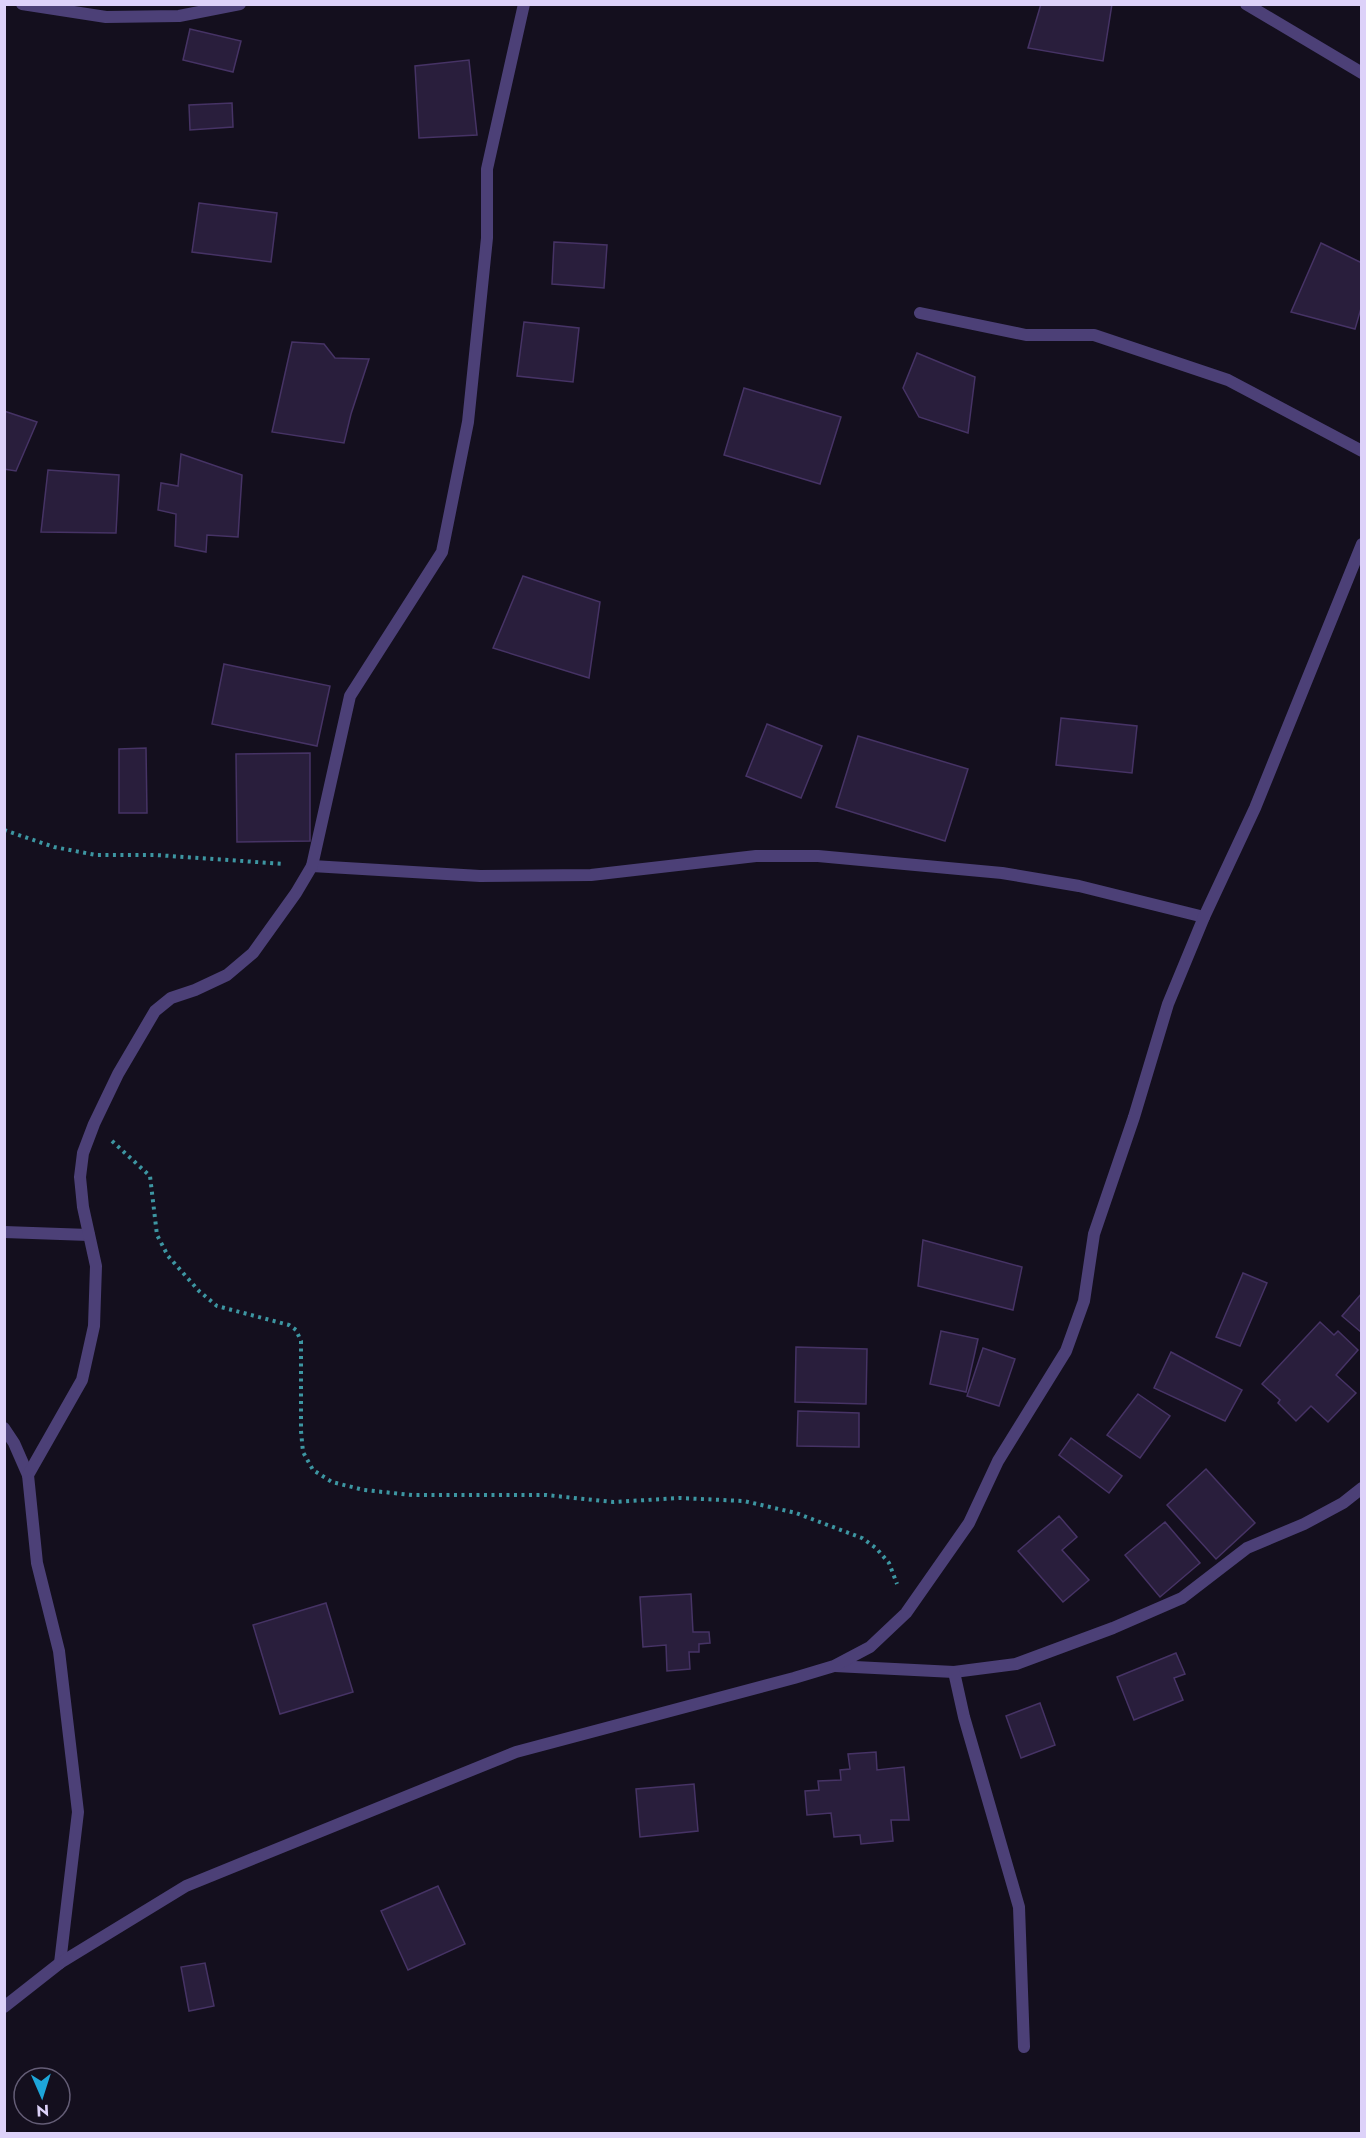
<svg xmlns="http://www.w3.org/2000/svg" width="1366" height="2138" font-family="Jost,sans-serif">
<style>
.building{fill:#291e3c;stroke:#463365;stroke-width:1.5}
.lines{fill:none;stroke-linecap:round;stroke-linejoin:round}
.path{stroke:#3d96a2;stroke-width:4;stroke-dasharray:3 4.5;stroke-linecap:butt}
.minor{stroke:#4c4077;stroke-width:12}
</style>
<rect width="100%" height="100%" fill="#140f1e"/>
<!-- building -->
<g class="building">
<polygon points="1041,4 1112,4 1103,61 1028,48"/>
<polygon points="190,29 241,41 233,72 183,60"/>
<polygon points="469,60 477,135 419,138 415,66"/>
<polygon points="232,103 233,127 190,130 189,105"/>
<polygon points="199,203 277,213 271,262 192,252"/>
<polygon points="554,242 607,245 604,288 552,284"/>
<polygon points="1321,243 1362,263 1362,305 1355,329 1291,312"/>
<polygon points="524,322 579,328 573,382 517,376"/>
<polygon points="292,342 324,344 335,358 369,359 351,414 344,443 272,432"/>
<polygon points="917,353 975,377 968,433 919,417 903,388"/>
<polygon points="744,388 841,417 820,484 724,455"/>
<polygon points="4,411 37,422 16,471 4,469"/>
<polygon points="181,454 242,475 238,537 207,535 206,552 175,546 176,514 158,510 161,483 178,486"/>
<polygon points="48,470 119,475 116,533 41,532"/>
<polygon points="523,576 600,602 589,678 493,648"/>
<polygon points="224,664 330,686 317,746 212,724"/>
<polygon points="1061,718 1137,726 1132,773 1056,765"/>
<polygon points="767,724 822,746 801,798 746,776"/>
<polygon points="858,736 968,769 945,841 836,807"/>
<polygon points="146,748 147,813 119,813 119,749"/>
<polygon points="310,753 310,841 237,842 236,754"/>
<polygon points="923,1240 1022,1267 1013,1310 918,1286"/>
<polygon points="1243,1273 1267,1283 1240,1346 1216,1337"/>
<polygon points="1362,1293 1362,1333 1342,1316"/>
<polygon points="1320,1322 1334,1335 1338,1331 1358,1350 1336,1375 1356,1393 1328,1422 1311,1406 1296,1421 1278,1403 1280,1400 1262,1384"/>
<polygon points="941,1331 978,1339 966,1392 930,1384"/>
<polygon points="796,1347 867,1349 866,1404 795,1402"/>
<polygon points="983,1348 1015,1359 999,1406 967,1396"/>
<polygon points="1171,1352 1242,1390 1225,1421 1154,1388"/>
<polygon points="1138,1394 1170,1416 1140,1458 1107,1435"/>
<polygon points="798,1411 859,1413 859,1447 797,1446"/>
<polygon points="1071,1438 1122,1476 1109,1493 1059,1455"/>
<polygon points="1206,1469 1255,1523 1216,1559 1167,1505"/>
<polygon points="1059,1516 1077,1537 1062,1550 1089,1580 1063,1602 1018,1551"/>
<polygon points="1165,1522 1200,1563 1160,1597 1125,1555"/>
<polygon points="691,1594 693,1632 709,1632 710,1643 699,1644 699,1652 689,1652 690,1669 667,1671 666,1645 643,1647 640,1597"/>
<polygon points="326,1603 353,1692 280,1714 253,1625"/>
<polygon points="1176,1653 1185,1674 1174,1678 1183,1700 1134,1720 1117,1677"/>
<polygon points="1040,1703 1055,1745 1021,1758 1006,1716"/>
<polygon points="876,1752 877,1770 904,1767 909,1820 891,1820 893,1841 861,1844 860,1835 834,1837 831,1813 807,1815 805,1791 819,1790 818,1781 841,1780 840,1770 850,1769 848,1754"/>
<polygon points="694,1784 698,1831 640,1837 636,1789"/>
<polygon points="438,1886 465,1944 408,1970 381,1911"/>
<polygon points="205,1963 214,2006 189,2011 181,1967"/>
</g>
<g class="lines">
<!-- path -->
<g class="path">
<polyline points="4,830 54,847 96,855 156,855 285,864"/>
<polyline points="112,1141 150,1176 157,1235 168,1256 199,1291 217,1306 289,1325 296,1330 301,1341 301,1431 303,1452 313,1470 332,1482 364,1490 412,1495 546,1495 613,1502 680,1498 744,1501 796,1513 862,1538 876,1548 889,1563 897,1584"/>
</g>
<!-- minor -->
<g class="minor">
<polyline points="22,4 106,17 179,16 240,4"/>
<polyline points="1246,4 1362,73"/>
<polyline points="920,313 1026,335 1094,335 1228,380 1362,451"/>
<polyline points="312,866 480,876 591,875 756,856 818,856 1002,873 1079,886 1204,917"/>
<polyline points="4,1232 89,1235"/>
<polyline points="4,1428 14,1443 28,1475"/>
<polyline points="835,1666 954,1672 1016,1664 1113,1628 1182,1598 1247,1548 1304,1524 1343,1503 1362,1488"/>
<polyline points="954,1672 964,1717 1019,1907 1024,2047"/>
<polyline points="60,1963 78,1812 59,1651 37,1563 28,1475 82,1380 94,1326 96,1266 83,1207 80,1177 83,1153 94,1124 118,1074 155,1011 171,998 195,990 227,975 253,953 296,893 312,866 350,696 442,552 468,422 487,238 487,169 524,4"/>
<polyline points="4,2007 60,1963 186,1886 516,1752 794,1678 834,1666 870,1647 906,1613 969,1523 998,1461 1066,1351 1084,1301 1094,1234 1134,1117 1168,1004 1204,917 1255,808 1362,544"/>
</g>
</g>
<!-- border -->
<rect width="1366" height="2138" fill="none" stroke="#ddd2f9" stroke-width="12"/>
<!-- north arrow -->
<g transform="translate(42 2096) rotate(177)"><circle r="28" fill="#140f1e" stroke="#645d76" stroke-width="1.5"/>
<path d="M0-4.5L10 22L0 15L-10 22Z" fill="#1da6da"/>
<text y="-9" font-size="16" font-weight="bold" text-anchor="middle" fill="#ddd2f9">N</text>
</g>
</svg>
